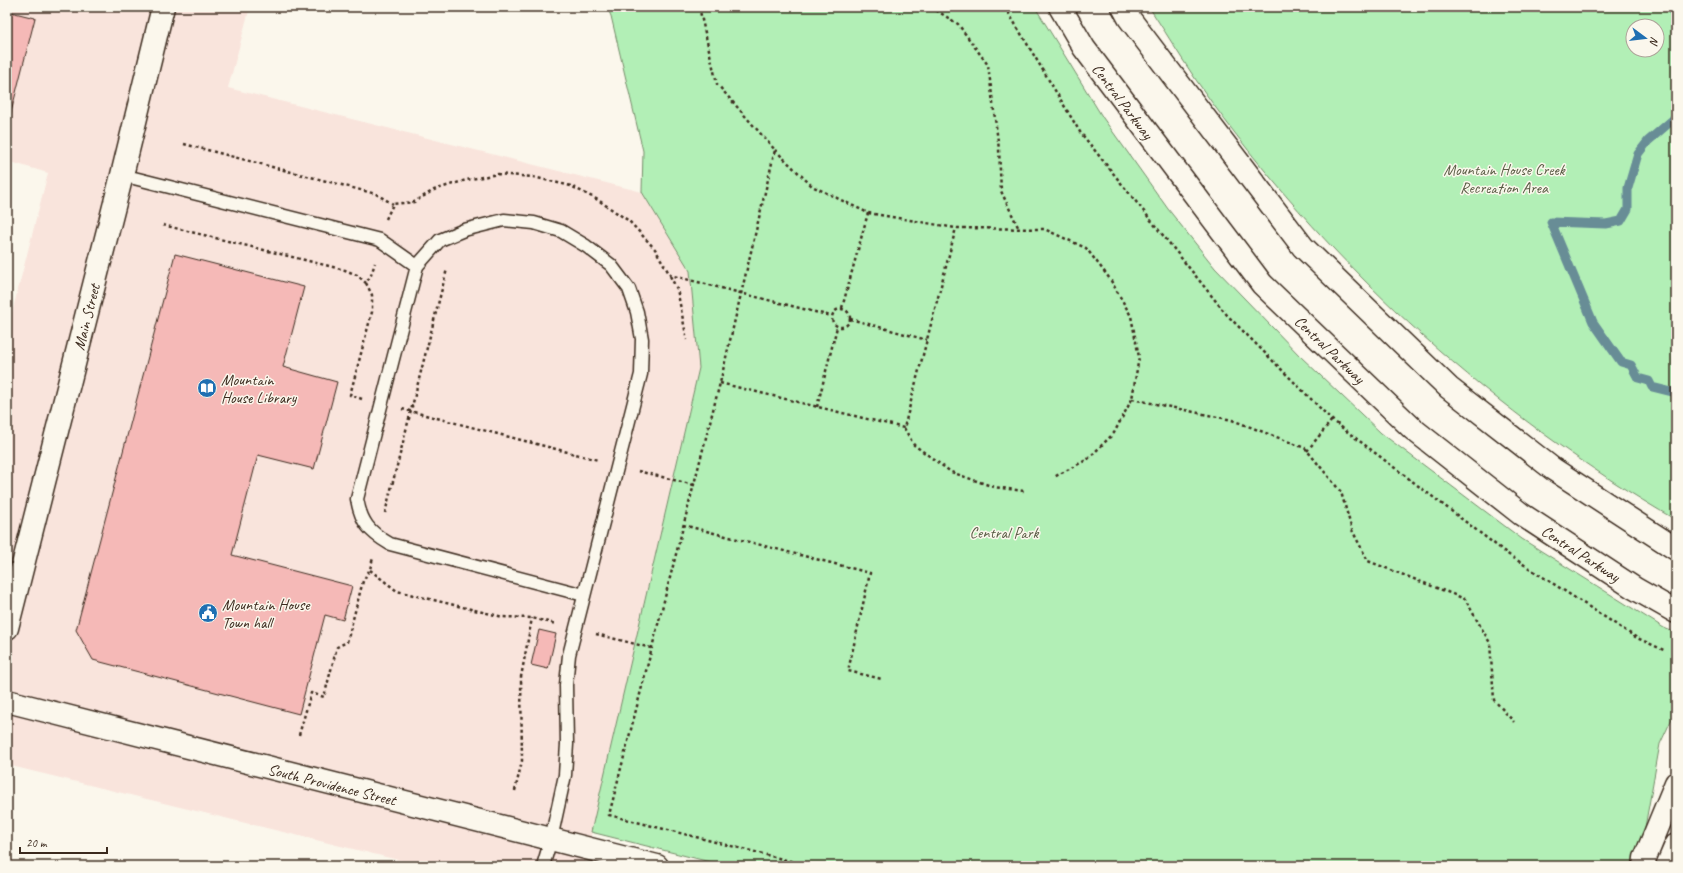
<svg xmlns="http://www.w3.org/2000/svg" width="1683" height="873" font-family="Caveat,sans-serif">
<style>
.built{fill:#f9e4dc}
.green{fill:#b2efb6;stroke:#768c6a;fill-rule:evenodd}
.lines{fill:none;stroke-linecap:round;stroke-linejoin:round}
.stream{stroke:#678d96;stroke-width:9}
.building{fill:#f5b9b7;stroke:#3b2a1e}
.service-casing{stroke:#3b2a1e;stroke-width:15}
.minor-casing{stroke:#3b2a1e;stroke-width:25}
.secondary-casing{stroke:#3b2a1e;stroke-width:25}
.path{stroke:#3b2a1e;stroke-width:2.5;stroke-dasharray:3 3;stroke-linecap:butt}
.service{stroke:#fbf7ec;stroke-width:12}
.minor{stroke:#fbf7ec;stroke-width:22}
.secondary{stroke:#fbf7ec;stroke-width:22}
.labels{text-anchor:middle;stroke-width:3;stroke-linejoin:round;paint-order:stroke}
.street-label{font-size:16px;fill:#3b2a1e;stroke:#fbf7ec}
.park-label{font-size:16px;fill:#595b44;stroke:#fbf7ec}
.poi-label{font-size:16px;fill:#3b2a1e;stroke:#fbf7ec;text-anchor:start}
</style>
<rect width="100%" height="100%" fill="#fbf7ec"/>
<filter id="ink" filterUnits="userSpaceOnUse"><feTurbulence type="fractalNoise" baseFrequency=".025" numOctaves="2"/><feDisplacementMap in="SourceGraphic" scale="8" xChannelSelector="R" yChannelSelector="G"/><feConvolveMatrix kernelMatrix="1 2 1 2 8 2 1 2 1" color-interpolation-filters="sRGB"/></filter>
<g filter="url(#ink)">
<!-- built -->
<polygon class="built" points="7,7 250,7 228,88 642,192 690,271 699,368 584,866 423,866 7,765 7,332 48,173 7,161"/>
<!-- green -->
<g class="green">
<polygon points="607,7 1035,7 1103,118 1168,209 1215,268 1300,356 1381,433 1522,539 1664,628 1676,633 1676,710 1660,744 1638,866 726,866 591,832 699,368 690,271 642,192 643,151 611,16"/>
<path d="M 1149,7 L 1676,7 L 1676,520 C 1496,416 1336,272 1213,104 C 1190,73 1170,39 1149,7 ZM 1633,26 L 1657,26 L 1657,50 L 1633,50 Z"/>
</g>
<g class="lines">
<!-- stream -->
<g class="stream">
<polyline points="1671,7 1676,18"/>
<polyline points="1676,117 1648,141 1638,154 1628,188 1628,209 1621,221 1606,224 1551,222 1593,322 1621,362 1631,365 1638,378 1649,381 1652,387 1676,393"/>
</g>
</g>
<!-- building -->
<g class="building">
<polygon points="7,11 35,18 7,128"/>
<polygon points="175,254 304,287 283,367 337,382 314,469 258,455 232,555 352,586 343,620 325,615 299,714 93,660 76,630"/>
<polygon points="539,630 556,634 548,669 531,665"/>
</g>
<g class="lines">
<defs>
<g id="service">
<polyline points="122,175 380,240 417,266"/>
<path d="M 543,866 L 551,839 L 565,775 L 567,744 L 566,685 L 569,655 L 641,374 L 642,339 L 637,312 L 629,289 L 611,265 L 586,246 L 561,231 L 534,223 L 504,220 L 464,230 L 440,240 L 417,266 L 357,499 C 361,522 369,532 390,544 L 584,595"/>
</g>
<g id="minor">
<polyline points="7,628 122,175 163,7"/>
<polyline points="7,701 657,866"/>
<polyline points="1644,866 1645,858 1676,783"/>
<polyline points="1667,866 1676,845"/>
</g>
<g id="secondary">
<polyline points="1060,7 1084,48 1262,284 1413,429 1521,514 1634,588 1676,612"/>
<polyline points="1123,7 1129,18 1303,247 1449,388 1553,469 1676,549"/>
</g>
</defs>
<!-- service casing -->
<use href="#service" class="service-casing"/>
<!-- minor casing -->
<use href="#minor" class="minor-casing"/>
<!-- secondary casing -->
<use href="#secondary" class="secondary-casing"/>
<!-- path -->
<g class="path">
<polyline points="699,7 717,84 775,150 720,383 609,815 810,866"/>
<polyline points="931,7 958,24 988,65 999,149 1001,191 1019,229"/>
<polyline points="1005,7 1080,132 1227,315 1332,420 1509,555 1637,638 1666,651"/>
<polyline points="184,144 376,194 393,204"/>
<polyline points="775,150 812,186 868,213 956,228 1044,229 1086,248 1110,279 1131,316 1139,357 1132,399 1114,433 1088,459 1054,477"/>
<polyline points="386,219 393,204 414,202 434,190 466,180 498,174 533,177 571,186 598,200 629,221 655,249 670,275 831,316"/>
<polyline points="163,225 345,270 357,275 366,283"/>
<polyline points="670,276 677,289 687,340"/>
<polyline points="842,308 868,213"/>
<circle cx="841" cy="318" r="9"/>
<polyline points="850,319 927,340"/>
<polyline points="720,383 904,428 956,228"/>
<polyline points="362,399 350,395 372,312 372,295 366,283 371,275 375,263"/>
<polyline points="1132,399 1232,420 1305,448 1341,492 1352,530 1368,561 1465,599 1490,643 1494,700 1514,722"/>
<polyline points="817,407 837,327"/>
<polyline points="402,409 598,460"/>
<polyline points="904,428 914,445 951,472 994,487 1024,491"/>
<polyline points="1307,451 1332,420"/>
<polyline points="638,471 694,485"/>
<polyline points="385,513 447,269"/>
<polyline points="683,525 870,573 848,671 882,679"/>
<polyline points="370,570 397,591 503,617 532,618 556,624"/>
<polyline points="596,634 651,648"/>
<polyline points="299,735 311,693 324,697 337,647 347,642 363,581 370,569 373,558"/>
<polyline points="515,791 522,761 521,677 532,618"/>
</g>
<!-- service -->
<use href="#service" class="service"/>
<!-- minor -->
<use href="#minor" class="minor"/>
<!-- secondary -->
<use href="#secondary" class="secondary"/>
</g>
</g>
<!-- icons -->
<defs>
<symbol id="library-disc" viewBox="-11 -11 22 22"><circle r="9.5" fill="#1f6fb2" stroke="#fbf7ec"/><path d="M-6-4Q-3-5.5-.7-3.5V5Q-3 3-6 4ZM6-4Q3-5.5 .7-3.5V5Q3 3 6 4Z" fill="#fff"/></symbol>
<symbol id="civic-disc" viewBox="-11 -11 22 22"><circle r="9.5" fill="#1f6fb2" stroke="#fbf7ec"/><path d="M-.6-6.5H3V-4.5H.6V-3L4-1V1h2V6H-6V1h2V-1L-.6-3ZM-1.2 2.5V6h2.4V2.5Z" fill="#fff"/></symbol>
</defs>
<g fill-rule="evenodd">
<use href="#library-disc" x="196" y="377" width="22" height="22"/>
<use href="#civic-disc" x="197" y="602" width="22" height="22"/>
</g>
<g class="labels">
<!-- street labels -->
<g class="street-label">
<text transform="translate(1123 101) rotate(53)" y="6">Central Parkway</text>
<text transform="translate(86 317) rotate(-76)" y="6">Main Street</text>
<text transform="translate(1330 349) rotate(44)" y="6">Central Parkway</text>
<text transform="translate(1581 553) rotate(33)" y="6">Central Parkway</text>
<text transform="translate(332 784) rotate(14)" y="6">South Providence Street</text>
</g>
<!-- park labels -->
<g class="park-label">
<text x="1504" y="175">Mountain House Creek<tspan x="1504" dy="18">Recreation Area</tspan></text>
<text x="1004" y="538">Central Park</text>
</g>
<!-- poi labels -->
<g class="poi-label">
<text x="221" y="385">Mountain<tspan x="221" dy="18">House Library</tspan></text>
<text x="222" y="610">Mountain House<tspan x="222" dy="18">Town hall</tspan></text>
</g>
</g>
<!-- margin -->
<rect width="1683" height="873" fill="none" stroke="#fbf7ec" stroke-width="24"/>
<rect x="12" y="12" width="1659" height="849" fill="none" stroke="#3b2a1e" stroke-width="1.5" filter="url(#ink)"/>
<!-- north arrow -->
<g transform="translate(1645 38) rotate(105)"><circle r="19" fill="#fbf7ec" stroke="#aea59a"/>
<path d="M0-3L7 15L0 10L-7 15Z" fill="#1f6fb2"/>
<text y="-6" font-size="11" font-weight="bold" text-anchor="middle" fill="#3b2a1e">N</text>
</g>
<!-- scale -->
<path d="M20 847v6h87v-6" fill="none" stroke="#3b2a1e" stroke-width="2"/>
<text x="26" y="847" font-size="12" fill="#3b2a1e" stroke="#fbf7ec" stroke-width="3" paint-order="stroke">20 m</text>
</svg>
